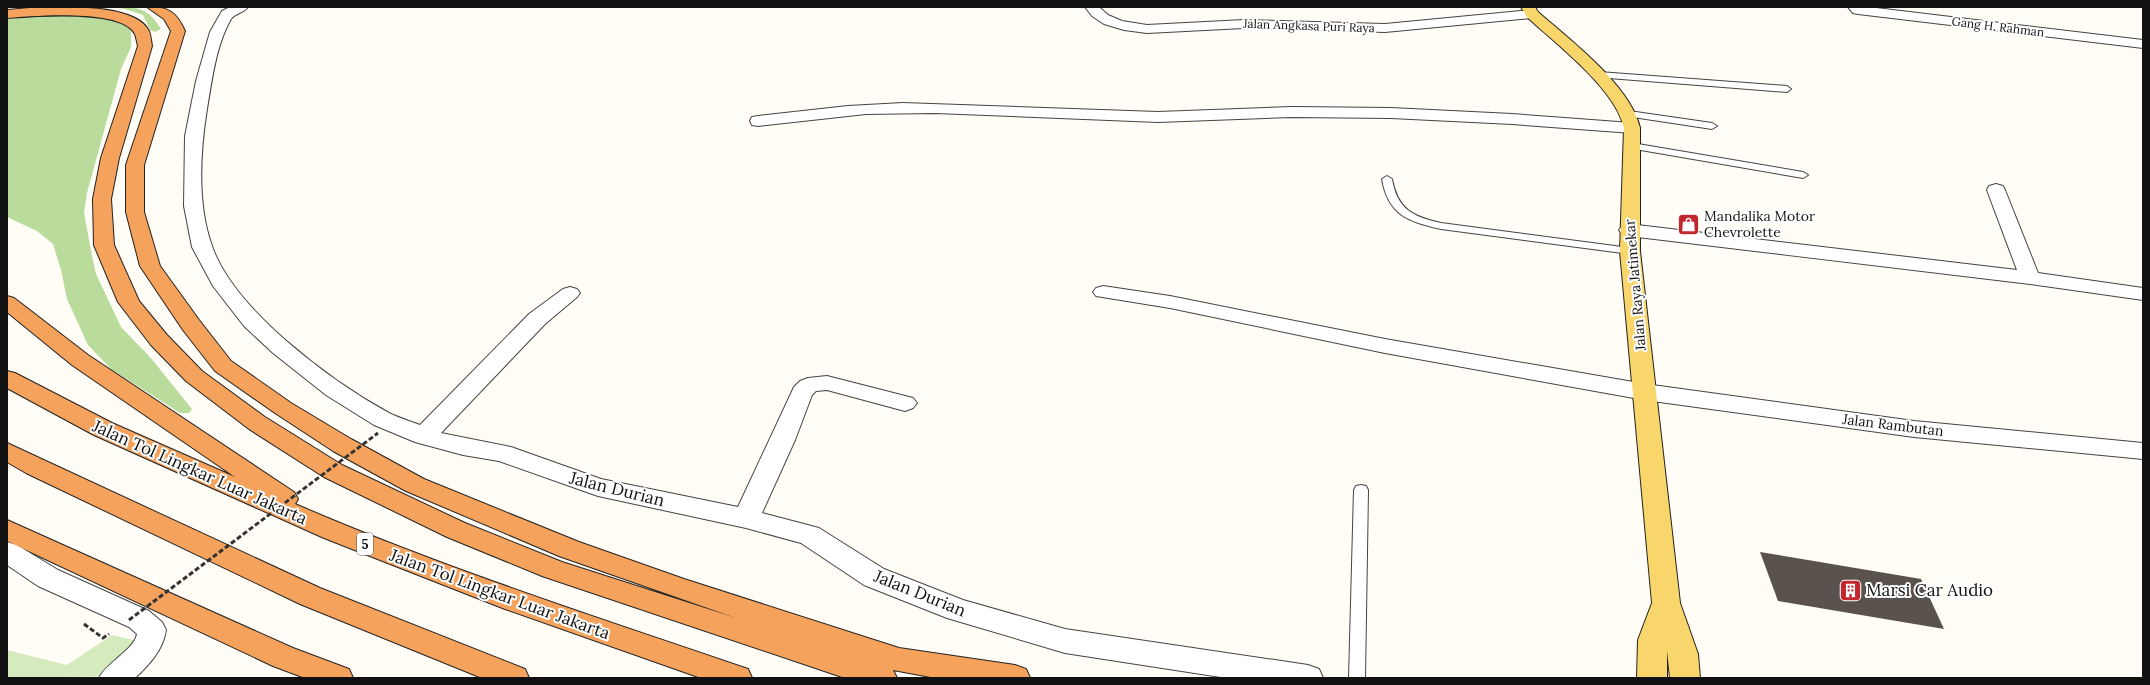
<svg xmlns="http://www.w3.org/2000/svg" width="2150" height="685" font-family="Lora,serif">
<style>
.green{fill:#d5ebbd}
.forest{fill:#b9dc9c}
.building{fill:#5a524d}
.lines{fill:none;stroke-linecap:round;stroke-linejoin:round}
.lane-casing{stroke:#444;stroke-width:2}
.street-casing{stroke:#444;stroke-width:2}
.primary-casing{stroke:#222;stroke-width:2}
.highway-casing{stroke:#222;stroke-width:2}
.path{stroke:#333;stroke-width:3;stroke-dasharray:5 2.5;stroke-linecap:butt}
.lane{fill:#fff;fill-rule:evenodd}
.street{fill:#fff;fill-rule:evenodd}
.primary{fill:#f9d66b;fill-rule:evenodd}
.highway{fill:#f5a25d;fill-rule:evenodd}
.path-bridge{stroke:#333;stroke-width:3;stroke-dasharray:5 2.5;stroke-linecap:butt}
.labels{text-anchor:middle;stroke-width:4;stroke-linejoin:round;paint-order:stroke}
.far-street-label{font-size:12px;fill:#111;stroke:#fff}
.shield{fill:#fff;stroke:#585858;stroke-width:1}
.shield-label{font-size:13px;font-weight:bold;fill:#111}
.poi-label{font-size:14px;fill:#111;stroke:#fff;text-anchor:start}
.street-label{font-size:14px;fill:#111;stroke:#fff}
.near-street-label{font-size:17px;fill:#111;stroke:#fff}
.near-poi-label{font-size:17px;fill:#111;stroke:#fff;text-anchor:start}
</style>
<rect width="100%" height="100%" fill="#fffdf5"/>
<!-- green -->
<polygon class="green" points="112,635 163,647 123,676 7,678 7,650 67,665"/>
<!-- forest -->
<g class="forest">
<path d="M 109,7 C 134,7 147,5 161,29 L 155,32 L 150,30 L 143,15 L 125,9 Z"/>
<polygon points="62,11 120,21 131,30 131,47 121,69 87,193 84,213 92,256 96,274 121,327 150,357 192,409 189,413 180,413 111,369 88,345 67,299 61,270 53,244 37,231 7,217 7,15"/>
</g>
<!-- building -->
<polygon class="building" points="1760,552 1921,579 1944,629 1778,601"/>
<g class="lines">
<defs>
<g id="lane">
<polygon points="1599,72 1787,86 1791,89 1787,92 1596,77 1595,75"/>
<polygon points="1629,111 1712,123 1717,126 1712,129 1626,116 1624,114"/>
<polygon points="1632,143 1803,172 1808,175 1803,178 1629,148 1629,144"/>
<path d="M 1387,176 L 1392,179 C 1397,209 1413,217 1441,223 L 1630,248 L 1635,251 L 1630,254 L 1441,229 C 1409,222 1388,215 1382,179 Z"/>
<polygon points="1361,485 1366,486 1368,490 1365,678 1349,678 1354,490 1356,486"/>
</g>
<g id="street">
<path d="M 230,7 L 248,7 C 244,13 235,13 231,19 C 216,45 212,80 207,109 C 200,153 197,204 212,246 C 234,310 332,382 389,413 C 399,418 410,421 420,425 L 529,314 L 563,289 L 570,287 L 577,289 L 580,293 L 577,297 L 545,324 L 441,433 L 511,447 L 601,479 L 738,507 L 794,387 L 800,381 L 808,378 L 827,376 L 913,398 L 917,403 L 913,408 L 905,411 L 827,390 L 816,391 L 812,395 L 795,440 L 762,513 L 819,528 L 884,569 L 963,600 L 1065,629 L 1308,665 L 1319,669 L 1323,678 L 1227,678 L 1065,653 L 947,618 L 864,585 L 801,543 L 746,528 L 598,496 L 499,461 L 463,455 L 415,442 L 374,425 L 326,395 L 273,353 L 244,326 L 213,286 L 192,247 L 184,206 L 185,136 L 196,81 L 210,32 L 222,11 Z"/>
<polygon points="1085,7 1099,7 1108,15 1122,21 1147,25 1244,20 1385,24 1532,10 1537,11 1539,14 1537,17 1532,18 1385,32 1244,28 1147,33 1124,30 1104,24 1092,16"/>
<polygon points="1848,7 1868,7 2143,40 2143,48 1858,14 1853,13"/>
<polygon points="903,103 1158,112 1292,107 1391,108 1512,114 1632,123 1638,124 1640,128 1638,132 1632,133 1512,124 1391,118 1292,117 1158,122 935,113 866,114 758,126 752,125 750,121 752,117 758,116 848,106"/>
<polygon points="1996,184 2003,186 2005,190 2038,273 2143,288 2143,300 2030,284 1629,236 1622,234 1619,230 1622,226 1629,224 2017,270 1987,190 1989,186"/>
<polygon points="1103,286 1170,296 1385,339 1645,384 1914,421 2143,443 2143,459 1914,437 1645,400 1385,353 1170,308 1096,296 1093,292 1096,288"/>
<path d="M 7,542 L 17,545 L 58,570 L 149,611 L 162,622 L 166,630 C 163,650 149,665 135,678 L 99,678 C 107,662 134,650 137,634 L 129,627 L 38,586 L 7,565 Z"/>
</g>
<path id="primary" d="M 1521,7 L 1535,7 L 1538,12 C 1570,40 1631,86 1640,128 L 1640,251 L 1680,603 L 1698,654 L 1700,678 L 1670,678 L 1667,651 L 1667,678 L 1637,678 L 1638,640 L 1652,603 L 1620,251 L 1624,128 C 1616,89 1556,44 1527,17 Z"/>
<g id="highway">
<path d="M 41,7 C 66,7 136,4 149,31 C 151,36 151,41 152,46 L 119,158 L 111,199 L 114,245 L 139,301 L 167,335 L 202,371 L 265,417 L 342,465 L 465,523 L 562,562 L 736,618 L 559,556 L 406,491 L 333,451 L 275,413 L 215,371 L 183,330 L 140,266 L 126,212 L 126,165 L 171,31 L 164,19 L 147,7 C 168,7 176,11 185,31 L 144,165 L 144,212 L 160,266 L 199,320 L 231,361 L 291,403 L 351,439 L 424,479 L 579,542 L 684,579 L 899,648 L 1015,665 L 1026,669 L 1030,678 L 936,678 L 893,670 L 897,678 L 845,678 L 542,576 L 447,537 L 324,477 L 249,429 L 186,381 L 151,345 L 118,302 L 94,245 L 93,199 L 101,158 L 138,46 C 137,42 136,37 135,34 C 122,8 32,16 7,18 L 7,10 Z"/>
<path d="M 7,296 L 14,298 L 88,355 L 294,492 L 298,499 L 295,504 C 443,568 596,617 748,669 L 752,678 L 701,678 L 505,609 L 324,538 L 94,435 L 7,388 L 7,371 L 15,373 L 112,423 L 235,477 L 72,365 L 7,312 Z"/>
<polygon points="7,443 320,588 525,669 529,678 482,678 300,604 26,473 7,462"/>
<polygon points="7,520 293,648 349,669 353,678 305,678 273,666 7,541"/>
</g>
</defs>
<!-- lane casing -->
<use href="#lane" class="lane-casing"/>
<!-- street casing -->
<use href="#street" class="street-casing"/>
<!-- primary casing -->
<use href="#primary" class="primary-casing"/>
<!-- highway casing -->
<use href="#highway" class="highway-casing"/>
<!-- path -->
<polyline class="path" points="84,624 103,638 109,634"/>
<!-- lane -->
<use href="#lane" class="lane"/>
<!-- street -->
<use href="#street" class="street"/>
<!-- primary -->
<use href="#primary" class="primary"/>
<!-- highway -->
<use href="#highway" class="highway"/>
<!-- path-bridge -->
<polyline class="path-bridge" points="129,620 378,433"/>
</g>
<!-- icons -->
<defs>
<symbol id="shop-square" viewBox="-11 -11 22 22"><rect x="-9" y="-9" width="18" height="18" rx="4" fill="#c4262e" stroke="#fff"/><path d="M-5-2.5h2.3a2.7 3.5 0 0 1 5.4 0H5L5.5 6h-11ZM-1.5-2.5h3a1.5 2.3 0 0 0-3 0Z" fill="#fff"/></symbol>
<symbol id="building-square" viewBox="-11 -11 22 22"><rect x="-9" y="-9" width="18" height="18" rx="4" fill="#c4262e" stroke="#fff"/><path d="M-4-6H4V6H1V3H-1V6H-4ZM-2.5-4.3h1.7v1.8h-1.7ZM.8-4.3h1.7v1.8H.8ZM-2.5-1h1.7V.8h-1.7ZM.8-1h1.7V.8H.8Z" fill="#fff"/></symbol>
</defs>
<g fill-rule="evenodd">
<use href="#shop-square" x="1676" y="212" width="25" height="25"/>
<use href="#building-square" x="1838" y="578" width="25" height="25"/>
</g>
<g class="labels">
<!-- far-street labels -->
<g class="far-street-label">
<text transform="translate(1309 26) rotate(2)" y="4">Jalan Angkasa Puri Raya</text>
<text transform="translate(1998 27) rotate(7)" y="4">Gang H. Rahman</text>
</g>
<!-- shield labels -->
<rect class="shield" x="357" y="533" width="16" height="22" rx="3"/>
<g class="shield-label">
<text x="365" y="549">5</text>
</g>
<!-- poi labels -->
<g class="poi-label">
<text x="1704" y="221">Mandalika Motor<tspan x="1704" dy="16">Chevrolette</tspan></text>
</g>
<!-- street labels -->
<g class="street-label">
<text transform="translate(1635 285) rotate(-95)" y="5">Jalan Raya Jatimekar</text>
<text transform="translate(1893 425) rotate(7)" y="5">Jalan Rambutan</text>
</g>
<!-- near-street labels -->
<g class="near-street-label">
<text transform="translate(200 472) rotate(24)" y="6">Jalan Tol Lingkar Luar Jakarta</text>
<text transform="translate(617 489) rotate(14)" y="6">Jalan Durian</text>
<text transform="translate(920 593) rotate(22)" y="6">Jalan Durian</text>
<text transform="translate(500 594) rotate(20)" y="6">Jalan Tol Lingkar Luar Jakarta</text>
</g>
<!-- near-poi labels -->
<g class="near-poi-label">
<text x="1866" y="596">Marsi Car Audio</text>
</g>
</g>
<!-- border -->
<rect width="2150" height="685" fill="none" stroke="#111111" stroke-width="16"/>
</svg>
